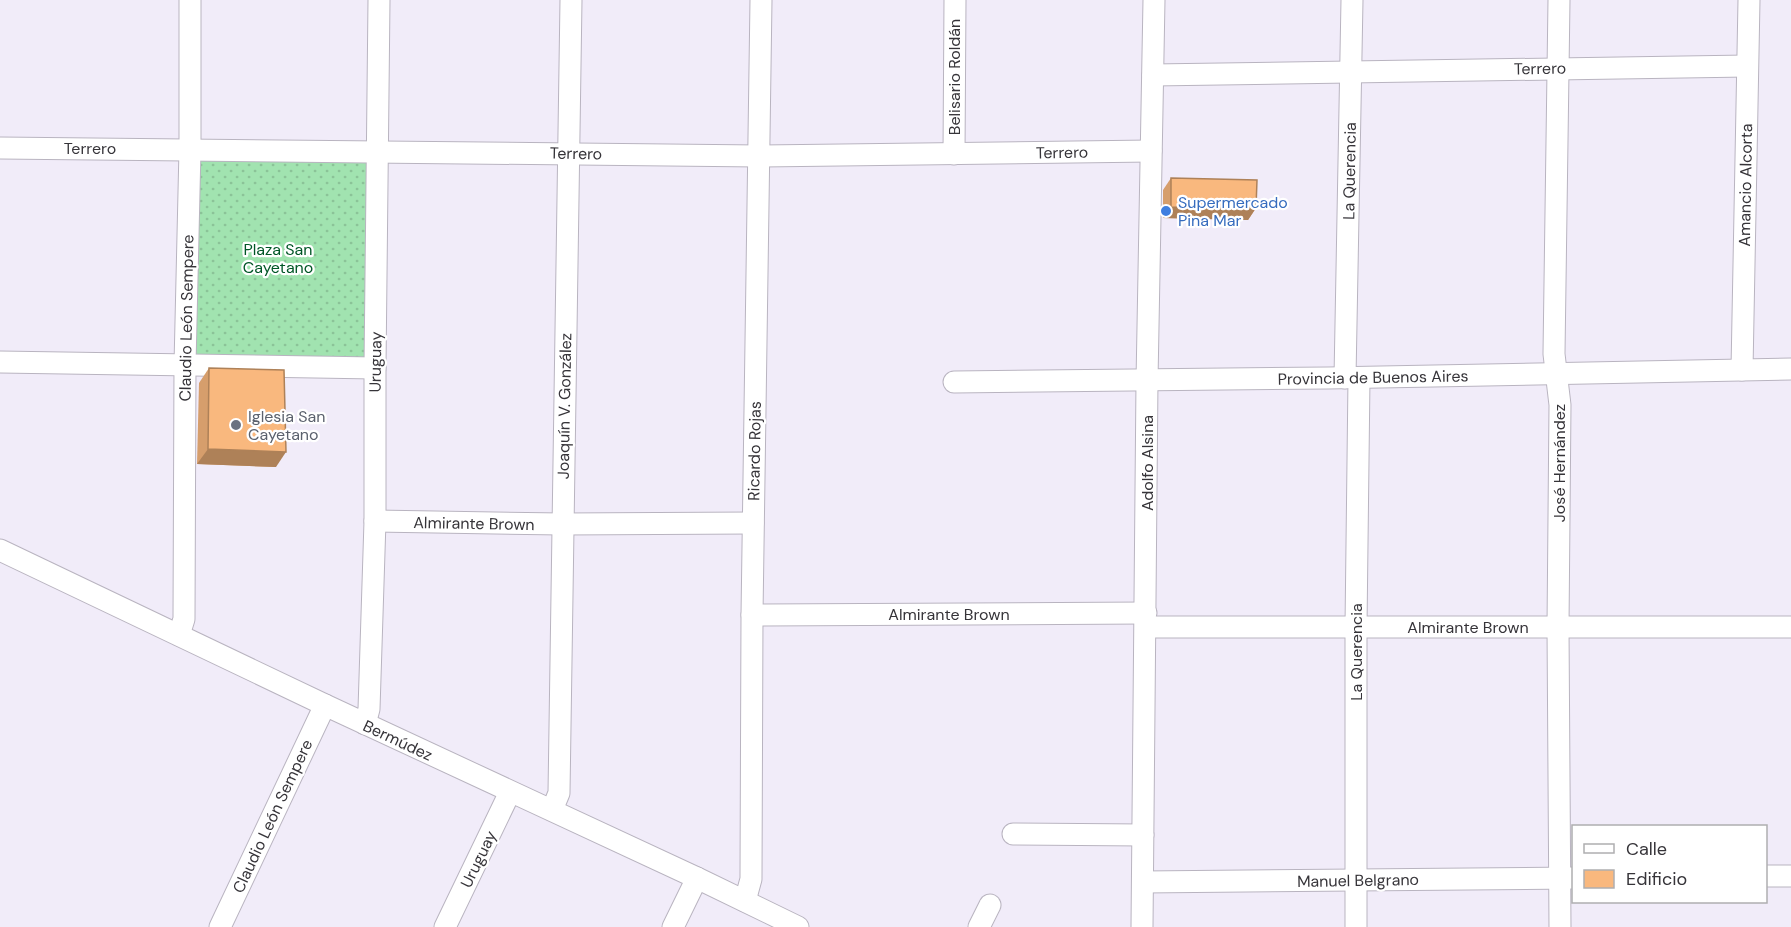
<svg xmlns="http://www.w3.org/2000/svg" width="1791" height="927" font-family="'DM Sans',sans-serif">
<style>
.grass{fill:url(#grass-dots)}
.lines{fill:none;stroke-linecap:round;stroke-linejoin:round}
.minor-casing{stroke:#b9b4c0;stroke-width:23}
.minor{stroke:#fff;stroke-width:21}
.wall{fill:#d69e6c}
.shaded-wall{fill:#ae8158}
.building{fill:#f9b87e;stroke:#ae8158;stroke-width:1.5}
.shop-dot{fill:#3f7fe0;stroke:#fff;stroke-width:2}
.worship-dot{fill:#6b7280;stroke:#fff;stroke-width:2}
.labels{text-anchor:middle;stroke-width:4.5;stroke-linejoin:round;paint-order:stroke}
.street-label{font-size:16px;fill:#363439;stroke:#fff}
.shop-label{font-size:16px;fill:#366cbe;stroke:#fff;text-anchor:start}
.park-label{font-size:16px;fill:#005626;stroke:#fff}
.worship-label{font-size:16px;fill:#5b616d;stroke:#fff;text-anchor:start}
</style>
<defs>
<pattern id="grass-dots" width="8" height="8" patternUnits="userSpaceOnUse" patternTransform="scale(1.5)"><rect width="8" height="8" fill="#a1e3b0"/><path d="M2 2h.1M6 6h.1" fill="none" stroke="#8bc398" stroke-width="1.8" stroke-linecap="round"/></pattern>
</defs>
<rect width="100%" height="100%" fill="#f1ecf9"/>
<!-- grass -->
<polygon class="grass" points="193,157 367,159 364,361 190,358"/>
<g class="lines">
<defs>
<g id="minor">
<polyline points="1559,0 1554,354 1560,405 1558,627 1560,927"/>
<polyline points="1153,75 1747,66"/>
<polyline points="0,148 759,156 1151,151"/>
<polyline points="954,154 955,0"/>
<polyline points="0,362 375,368"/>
<polyline points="1742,370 1749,0"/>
<polyline points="1345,378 1352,0"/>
<polyline points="954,382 1328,378 1791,369"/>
<polyline points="375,521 562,524 753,523"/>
<polyline points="0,550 325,705 697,878 798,927"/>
<polyline points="752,615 1146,613"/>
<polyline points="1146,627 1791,627"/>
<polyline points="179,635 184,619 185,365 190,149 190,0"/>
<polyline points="365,724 369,709 375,521 375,368 379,0"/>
<polyline points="552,810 559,793 571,0"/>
<polyline points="1013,834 1143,835"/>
<polyline points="1766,876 1791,876"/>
<polyline points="1143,882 1574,878"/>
<polyline points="745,901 751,879 752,615 761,0"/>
<polyline points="220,927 325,705"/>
<polyline points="445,927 510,792"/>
<polyline points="673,927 697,878"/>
<polyline points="979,927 990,905"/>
<polyline points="1142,927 1147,381 1154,0"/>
<polyline points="1356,927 1356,627 1359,378"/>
</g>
</defs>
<!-- minor casing -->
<use href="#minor" class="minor-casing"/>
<!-- minor -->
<use href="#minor" class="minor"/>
</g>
<!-- wall -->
<g class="wall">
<polygon points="1171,178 1256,208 1248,220 1163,218 1163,190"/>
<polygon points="209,368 276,467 197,464 199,383"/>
</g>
<!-- shaded-wall -->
<g class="shaded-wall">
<polygon points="1171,207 1256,208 1248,220 1163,218"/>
<polygon points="208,449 286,452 276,467 197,464"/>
</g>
<!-- building -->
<g class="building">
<polygon points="1171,178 1257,180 1256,208 1171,207"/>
<polygon points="209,368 284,370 286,452 208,449"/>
</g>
<!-- markers -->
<circle class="shop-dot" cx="1166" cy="211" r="6"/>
<circle class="worship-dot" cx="236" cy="425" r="6"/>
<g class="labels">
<!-- street labels -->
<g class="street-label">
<text transform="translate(1540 68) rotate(-1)" y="6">Terrero</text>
<text transform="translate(954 77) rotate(-90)" y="6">Belisario Roldán</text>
<text x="90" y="154">Terrero</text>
<text transform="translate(1062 152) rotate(-1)" y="6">Terrero</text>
<text transform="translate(576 153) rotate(1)" y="6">Terrero</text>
<text transform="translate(1349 171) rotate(-89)" y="6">La Querencia</text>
<text transform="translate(1745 185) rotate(-89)" y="6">Amancio Alcorta</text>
<text transform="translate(186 318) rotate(-89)" y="6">Claudio León Sempere</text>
<text transform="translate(375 362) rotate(-89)" y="6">Uruguay</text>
<text transform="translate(1373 377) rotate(-1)" y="6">Provincia de Buenos Aires</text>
<text transform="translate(564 406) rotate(-89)" y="6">Joaquín V. González</text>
<text transform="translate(754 451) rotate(-89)" y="6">Ricardo Rojas</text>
<text transform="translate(1147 463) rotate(-90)" y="6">Adolfo Alsina</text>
<text transform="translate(1559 463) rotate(-90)" y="6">José Hernández</text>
<text transform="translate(474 523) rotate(1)" y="6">Almirante Brown</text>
<text x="949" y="620">Almirante Brown</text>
<text x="1468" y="633">Almirante Brown</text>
<text transform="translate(1356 652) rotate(-90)" y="6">La Querencia</text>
<text transform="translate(398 740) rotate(25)" y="6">Bermúdez</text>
<text transform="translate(272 816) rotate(-65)" y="6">Claudio León Sempere</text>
<text transform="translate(478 859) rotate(-64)" y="6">Uruguay</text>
<text transform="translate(1358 880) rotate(-1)" y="6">Manuel Belgrano</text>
</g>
<!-- shop labels -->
<g class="shop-label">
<text x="1178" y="208">Supermercado<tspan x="1178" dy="18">Pina Mar</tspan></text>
</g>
<!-- park labels -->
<g class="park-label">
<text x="278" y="255">Plaza San<tspan x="278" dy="18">Cayetano</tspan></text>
</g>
<!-- worship labels -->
<g class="worship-label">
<text x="248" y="422">Iglesia San<tspan x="248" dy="18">Cayetano</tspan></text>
</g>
</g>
<!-- legend -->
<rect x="1572" y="825" width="195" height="78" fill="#ffffff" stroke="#afaeb0" stroke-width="1.5"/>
<rect x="1584" y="844" width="30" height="9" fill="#ffffff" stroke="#afaeb0" stroke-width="1.5"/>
<text x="1626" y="855" font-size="18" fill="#363439">Calle</text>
<rect x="1584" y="870" width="30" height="18" fill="#f9b87e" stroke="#afaeb0" stroke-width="1.5"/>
<text x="1626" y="885" font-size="18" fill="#363439">Edificio</text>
</svg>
